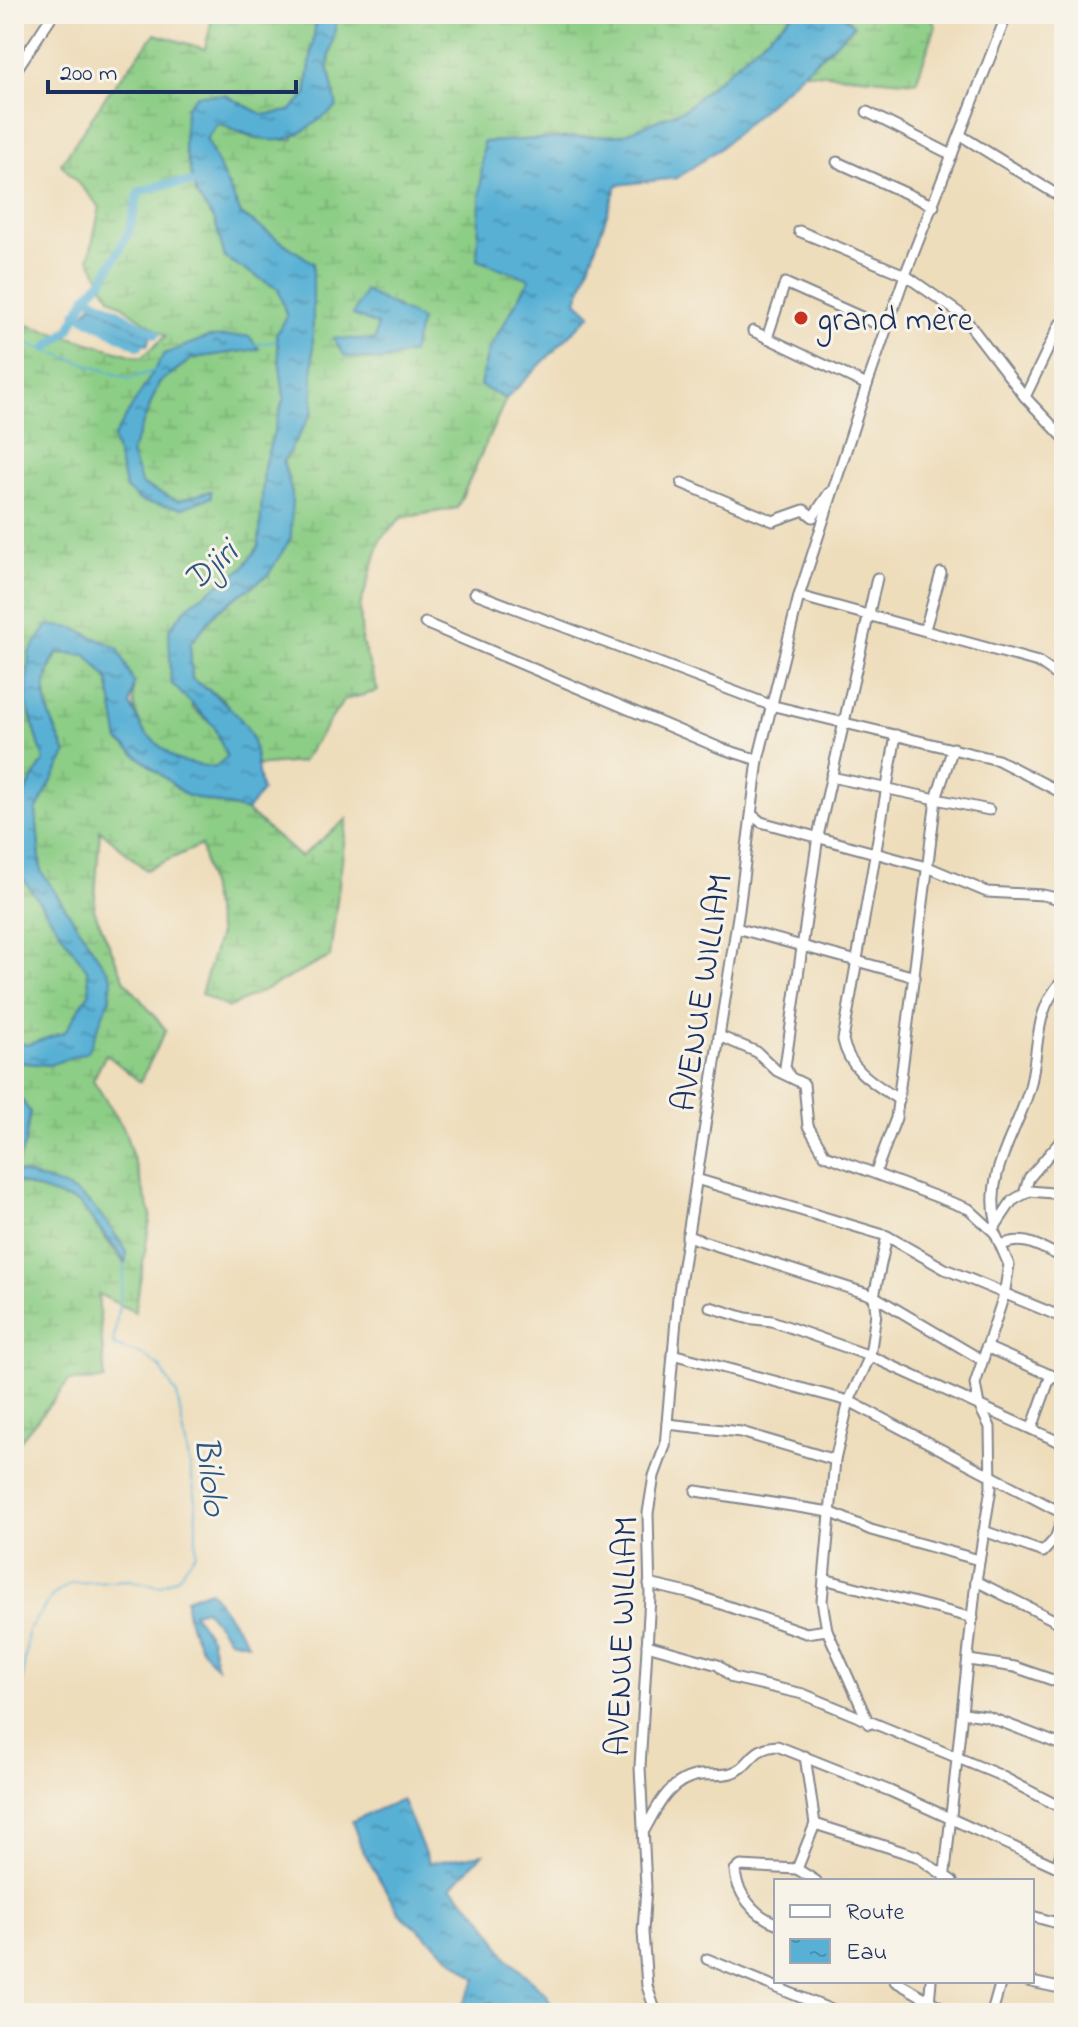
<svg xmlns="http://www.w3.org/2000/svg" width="1078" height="2027" font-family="'Indie Flower',sans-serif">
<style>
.wetland{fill:url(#wetland-marsh);stroke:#547e72;stroke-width:2;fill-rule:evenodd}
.water{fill:url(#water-ripples);stroke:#3a709a;stroke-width:2}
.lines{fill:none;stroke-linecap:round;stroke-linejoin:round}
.stream{stroke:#58b1d5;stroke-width:2}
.canal{stroke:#58b1d5;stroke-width:9}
.minor-casing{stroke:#84868c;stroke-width:13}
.minor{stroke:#fff;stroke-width:9}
.poi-dot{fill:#c8321e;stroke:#f7f3e8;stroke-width:3}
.labels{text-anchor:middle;stroke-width:6;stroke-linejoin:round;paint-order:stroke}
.poi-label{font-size:34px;fill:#1b2f5e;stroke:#f7f3e8;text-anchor:start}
.street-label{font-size:34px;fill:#1b2f5e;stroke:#f7f3e8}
.water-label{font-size:36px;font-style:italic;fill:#2d5682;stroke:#f7f3e8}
</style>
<defs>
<pattern id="wetland-marsh" width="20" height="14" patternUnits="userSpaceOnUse" patternTransform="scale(2)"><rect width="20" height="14" fill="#8dce86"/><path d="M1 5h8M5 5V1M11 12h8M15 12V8" fill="none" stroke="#79b176"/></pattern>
<pattern id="water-ripples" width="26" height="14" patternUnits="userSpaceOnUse" patternTransform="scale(2)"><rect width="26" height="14" fill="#58b1d5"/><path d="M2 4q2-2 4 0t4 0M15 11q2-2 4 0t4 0" fill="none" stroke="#4890b0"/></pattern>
</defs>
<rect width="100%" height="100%" fill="#f7f3e8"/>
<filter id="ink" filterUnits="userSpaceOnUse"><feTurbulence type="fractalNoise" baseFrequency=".0125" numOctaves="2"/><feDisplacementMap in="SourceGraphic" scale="16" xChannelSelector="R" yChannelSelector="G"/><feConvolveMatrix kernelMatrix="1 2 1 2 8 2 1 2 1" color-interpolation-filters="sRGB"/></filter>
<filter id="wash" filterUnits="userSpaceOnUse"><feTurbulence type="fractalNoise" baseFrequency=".006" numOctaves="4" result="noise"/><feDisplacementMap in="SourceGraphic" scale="32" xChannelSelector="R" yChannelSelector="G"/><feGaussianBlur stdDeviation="1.8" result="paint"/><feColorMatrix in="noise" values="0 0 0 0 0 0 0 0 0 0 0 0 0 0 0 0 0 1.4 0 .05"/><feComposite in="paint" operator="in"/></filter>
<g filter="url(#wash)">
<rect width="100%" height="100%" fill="#edb"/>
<!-- wetland -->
<g class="wetland">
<path d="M 213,14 L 317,14 L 306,95 L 290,111 L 263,115 L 225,95 L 184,146 L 196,194 L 215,221 L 225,258 L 278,289 L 287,317 L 276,334 L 284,397 L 264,466 L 259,546 L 243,568 L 189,605 L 193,709 L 215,726 L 227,757 L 214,768 C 203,766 187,765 177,760 C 147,746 129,714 134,683 L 48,625 L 26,701 L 44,760 L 14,812 L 14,321 L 141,358 L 166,336 L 110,297 L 89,258 L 100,207 L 61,164 L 104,99 L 155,34 L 205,49 ZM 258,349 L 193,358 L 159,383 L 131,453 L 142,485 L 178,501 L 210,491 L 183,508 L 126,489 L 114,438 L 165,354 Z"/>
<polygon points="338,14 793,14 685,109 622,135 483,142 530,279 488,351 480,385 506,399 457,508 401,518 381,538 360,607 362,642 378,691 344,700 302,762 254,766 252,738 223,699 192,679 190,643 217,611 268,575 292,493 283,461 313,411 313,263 241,214 206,139 218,123 254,139 293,140 328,65"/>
<polygon points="842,14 929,14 936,26 916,82 804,72 854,26"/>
<path d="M 58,653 L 86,654 L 108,679 L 119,741 L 186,795 L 247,811 L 300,857 L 347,819 L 330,957 L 228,1008 L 201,994 L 219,934 L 201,845 L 146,870 L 100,830 L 94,910 L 125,981 L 166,1030 L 140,1082 L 106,1054 L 93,1080 L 124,1129 L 151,1214 L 135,1312 L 98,1294 L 105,1380 L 69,1381 L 14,1448 L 14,1181 L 79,1203 L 124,1263 L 127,1252 C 88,1193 81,1190 14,1171 L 25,1144 L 18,1091 L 14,1089 L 14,1062 L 49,1065 L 111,978 L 41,871 L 36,811 L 66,754 C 50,715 33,692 58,653 Z"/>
<polygon points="20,827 20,874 87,970 90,992 65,1032 27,1045 14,1041 14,833"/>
</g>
<!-- water -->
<g class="water">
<path d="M 317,14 L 338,14 L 328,65 L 337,107 C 284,147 281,149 218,123 L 206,139 L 241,214 L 313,263 L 313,411 L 283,462 L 292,493 L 291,538 L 268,575 L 217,611 L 190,644 L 192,679 C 212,692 247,716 253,741 C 257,758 257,774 262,791 L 247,811 L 186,795 L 119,741 L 108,679 L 87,655 L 57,653 C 33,692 50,715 66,754 L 36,811 L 41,871 L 112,978 L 110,997 L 88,1052 L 49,1065 L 14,1062 L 14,1041 L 27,1045 L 65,1032 L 90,992 L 87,970 L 20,874 L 20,828 L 14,833 L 14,812 L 44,760 L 26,701 L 29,653 L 48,625 L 74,628 L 118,648 L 134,683 L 130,704 L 144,732 L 176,760 L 214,768 L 227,757 L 214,726 L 171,683 L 169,629 L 189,605 L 243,568 L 259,546 L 264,466 L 284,397 L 276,334 L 287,317 L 278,289 L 225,258 L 215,221 L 196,194 L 184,146 L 186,107 L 197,95 L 225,95 L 263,115 L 290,111 L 306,95 Z"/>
<polygon points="793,14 842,14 854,26 719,149 677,178 617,185 577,301 591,314 506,399 480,386 488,351 530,279 477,260 483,142 622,135 685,109"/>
<polygon points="365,291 421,320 412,353 381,361 345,356 333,338 375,340 377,325 353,315"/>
<polygon points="92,304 151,336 147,345 84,314"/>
<polygon points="249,336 259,349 193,358 159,383 131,453 142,485 178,501 211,491 211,497 183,508 142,502 126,489 113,438 164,354 208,337"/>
<polygon points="14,1089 30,1112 25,1144 14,1169"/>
<path d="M 14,1171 C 81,1190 88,1193 127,1252 L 125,1265 L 121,1255 L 79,1203 L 14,1181 Z"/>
<path d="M 210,1590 L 248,1643 L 229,1639 L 205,1609 L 193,1612 L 210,1638 L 217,1667 C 198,1648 186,1626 186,1599 Z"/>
<polygon points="402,1799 429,1863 483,1854 451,1887 482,1917 507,1958 547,1995 554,2013 500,2013 491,2002 470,2013 458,2013 476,1979 399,1913 361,1847 352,1821"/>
</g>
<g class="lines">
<!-- stream -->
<g class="stream">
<polyline points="14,339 129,379 157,370"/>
<polyline points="255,345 276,341"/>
<polyline points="14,1754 28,1631 52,1596 71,1583 129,1580 159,1586 177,1578 196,1553 196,1500 177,1395 160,1367 143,1355 113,1345 125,1265"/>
</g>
<!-- canal -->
<g class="canal">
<polyline points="87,296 156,334"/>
<polyline points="76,313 139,346"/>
<polyline points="47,348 69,330 87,296 104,278 129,232 139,192 167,184 205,182"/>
</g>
</g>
</g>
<g filter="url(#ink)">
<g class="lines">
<defs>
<g id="minor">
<polyline points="14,73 53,14"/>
<polyline points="867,112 952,155"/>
<polyline points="960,135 1064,199"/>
<polyline points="837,162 934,206"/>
<polyline points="799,231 905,275 962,315 1025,397 1064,438"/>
<polyline points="753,331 867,385"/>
<polyline points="767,338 785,283 886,328"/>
<polyline points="1025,397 1060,324 1064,326"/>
<polyline points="682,483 773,521 804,510 813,517 829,493"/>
<polyline points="475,593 770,705 998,760 1064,794"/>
<polyline points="799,596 1038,662 1064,680"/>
<polyline points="425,623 720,748 758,760"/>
<polyline points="925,629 941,573"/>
<path d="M 896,735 L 843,1040 C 849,1070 874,1083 899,1100"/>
<polyline points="831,777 989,810"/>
<polyline points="752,815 761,822 930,868 987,892 1043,895 1064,900"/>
<polyline points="736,928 915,977"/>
<polyline points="719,1036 757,1052 777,1071 804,1084 808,1126 825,1155 969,1209 995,1233 1009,1265 1004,1295 975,1384 979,1405 990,1427 991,1488 976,1581 944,1881"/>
<polyline points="789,1075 785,1067 818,836 877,578"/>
<polyline points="876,1171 896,1118 936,799 953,748"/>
<polyline points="696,1179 887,1236 945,1269 1064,1318"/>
<polyline points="1024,1194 1029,1178 1064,1137"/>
<path d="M 996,1221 C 985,1171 1017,1133 1030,1087 C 1040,1047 1033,1010 1064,979"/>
<polyline points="996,1225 1012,1201 1029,1191 1064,1194"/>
<polyline points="687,1236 874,1296 982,1360"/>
<path d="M 1002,1245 C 1024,1234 1043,1249 1064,1258"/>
<polyline points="710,1307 746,1318 772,1321 870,1356 1064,1444"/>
<polyline points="986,1347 1064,1381"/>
<polyline points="672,1354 849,1401 1064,1514 1055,1539 1043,1552 984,1531"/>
<polyline points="667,1424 741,1432 835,1460"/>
<polyline points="1032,1428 1051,1375"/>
<polyline points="696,1491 830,1512 871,1530 979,1560"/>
<polyline points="824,1579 973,1618"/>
<polyline points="976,1581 1064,1625"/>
<polyline points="649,1584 692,1594 806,1633 827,1630"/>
<polyline points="647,1645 718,1665 733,1678 803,1694 997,1774 1064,1809"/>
<polyline points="969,1660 1015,1667 1064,1684"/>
<polyline points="964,1713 986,1716 1064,1746"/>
<polyline points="869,1724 827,1630 822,1601 835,1460 849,1401 870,1356 876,1313 874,1296 887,1236"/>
<polyline points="805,1756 815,1824 916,1856 952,1881"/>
<polyline points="815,1824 797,1869 816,1881"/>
<path d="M 645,1829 C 658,1805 670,1779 700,1775 C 709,1774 721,1776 731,1773 C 752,1767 749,1748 777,1746 L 890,1791 L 1064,1870"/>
<polyline points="1057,1867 1064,1841"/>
<polyline points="1032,1916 1064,1925"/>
<path d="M 776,1923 C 755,1916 736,1893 735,1870 L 741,1866 L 797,1869"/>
<polyline points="707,1959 839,2013"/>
<polyline points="895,1981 951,2013"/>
<polyline points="1027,1981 1064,1989"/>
<polyline points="656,2013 647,1986 643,1932 646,1887 640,1767 650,1597 648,1513 654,1476 665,1446 678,1297 739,910 758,760 799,596 867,385 905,275 1007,14"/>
<polyline points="928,2013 931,1981"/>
<polyline points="992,2013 1001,1981"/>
</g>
</defs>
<!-- minor casing -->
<use href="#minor" class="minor-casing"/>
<!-- minor -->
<use href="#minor" class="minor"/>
</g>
</g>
<!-- markers -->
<circle class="poi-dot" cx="801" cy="318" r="8"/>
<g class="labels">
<!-- poi labels -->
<g class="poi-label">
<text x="817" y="330">grand mère</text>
</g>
<!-- street labels -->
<g class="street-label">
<text transform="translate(700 992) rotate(-81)" y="12">AVENUE WILLIAM</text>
<text transform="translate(620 1636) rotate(-88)" y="12">AVENUE WILLIAM</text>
</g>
<!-- water labels -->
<g class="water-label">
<text transform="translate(209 564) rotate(-40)" y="13">Djiri</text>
<text transform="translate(213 1476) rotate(83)" y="13">Bilolo</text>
</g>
</g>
<!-- margin -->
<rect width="1078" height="2027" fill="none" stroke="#f7f3e8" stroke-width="48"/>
<!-- legend -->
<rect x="774" y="1879" width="260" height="104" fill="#f7f3e8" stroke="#9fa5b1" stroke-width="2"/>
<rect x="790" y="1905" width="40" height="12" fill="#ffffff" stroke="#9fa5b1" stroke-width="2"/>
<text x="846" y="1919" font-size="24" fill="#1b2f5e">Route</text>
<rect x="790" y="1939" width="40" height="24" fill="url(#water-ripples)" stroke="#9fa5b1" stroke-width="2"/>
<text x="846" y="1959" font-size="24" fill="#1b2f5e">Eau</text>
<!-- scale -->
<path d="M48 80v12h248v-12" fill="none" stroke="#1b2f5e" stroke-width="4"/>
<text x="60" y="80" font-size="24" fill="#1b2f5e" stroke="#f7f3e8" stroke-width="6" paint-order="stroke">200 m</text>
</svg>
